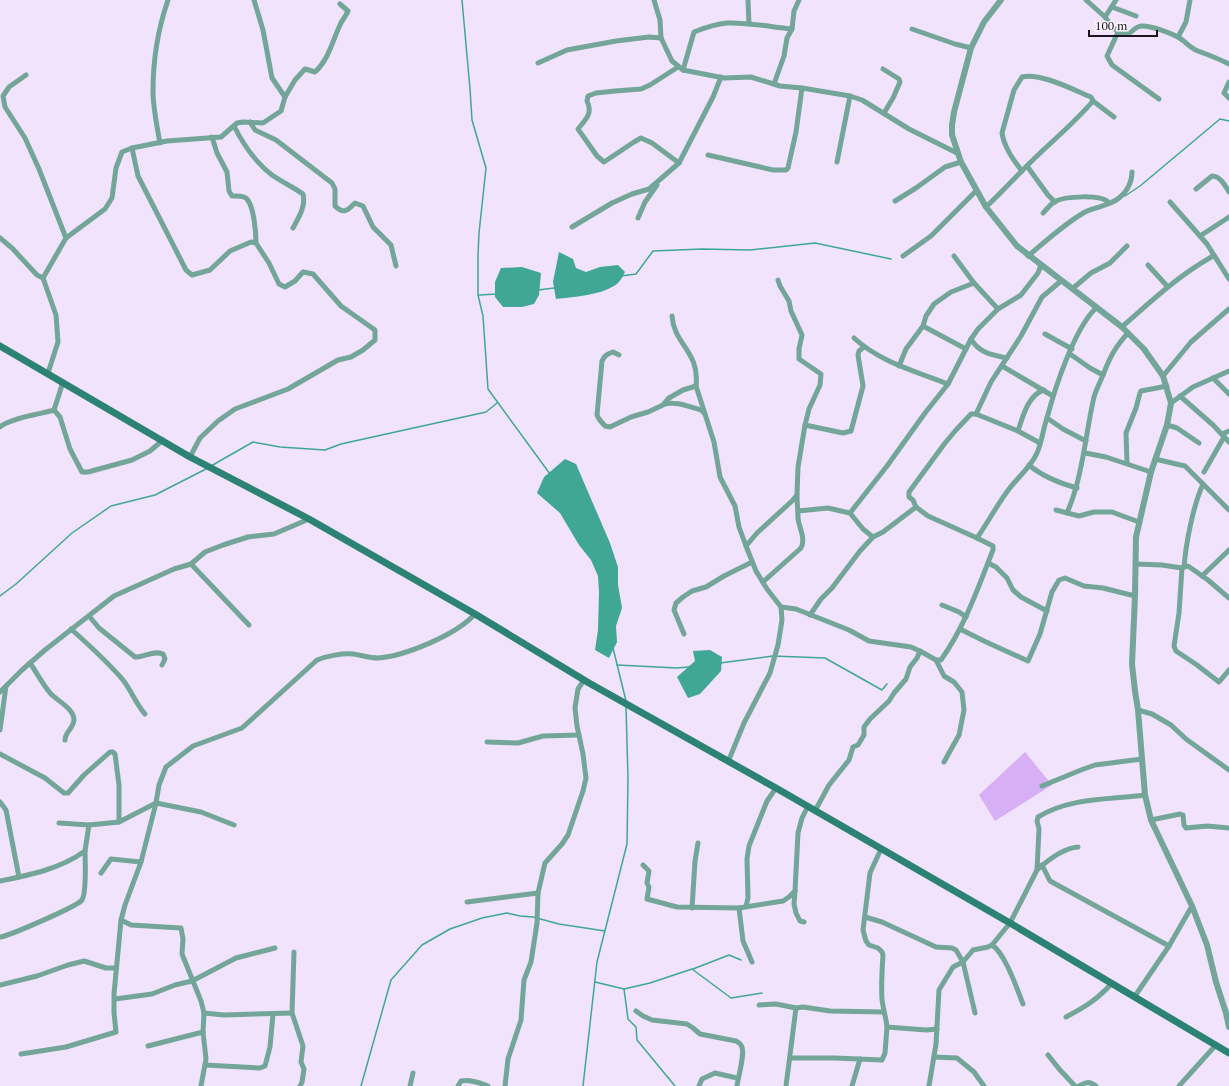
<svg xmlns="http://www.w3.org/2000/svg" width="1229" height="1086" font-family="'PT Serif',serif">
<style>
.green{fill:#d7aff5}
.water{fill:#3fa794}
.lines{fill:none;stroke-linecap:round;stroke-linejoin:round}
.stream{stroke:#3fa794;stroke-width:1.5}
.minor{stroke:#73a599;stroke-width:5}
.tertiary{stroke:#73a599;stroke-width:6}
.secondary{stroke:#2d8373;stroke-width:7}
</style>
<rect width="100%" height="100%" fill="#f1e3fc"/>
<!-- green -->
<polygon class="green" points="1025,752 1052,785 995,821 979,795"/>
<!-- water -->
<g class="water">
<path d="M 559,252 L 573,259 L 576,268 L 586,272 L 600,267 L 618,265 L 625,272 C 623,276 621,280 618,283 C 604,295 574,297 556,299 L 553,282 Z"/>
<polygon points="522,267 541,273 539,295 534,304 522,307 503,307 495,297 495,282 501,268"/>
<polygon points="565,459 576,464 610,543 618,567 618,585 622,608 616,626 617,642 609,658 595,650 598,630 599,592 598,576 591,560 579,545 560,513 537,493 544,477"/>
<polygon points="710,650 722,657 721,671 700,694 688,698 677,677 695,661 693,651"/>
</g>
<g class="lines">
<!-- stream -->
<g class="stream">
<polyline points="462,0 470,89 472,120 486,168 479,233 478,255 478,295 483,316 488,389 550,474"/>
<polyline points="1125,196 1140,186 1220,119 1229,121"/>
<polyline points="621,276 636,274 653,251 702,249 750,250 815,243 891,259"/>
<polyline points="538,290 554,288"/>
<polyline points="479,295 497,294"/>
<polyline points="211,466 253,442 280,447 325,450 341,444 486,412 497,403"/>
<polyline points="0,596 16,584 72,533 111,506 155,495 206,469"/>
<polyline points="613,648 626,701"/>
<polyline points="720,663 773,656 825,658 882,690 887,684"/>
<polyline points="617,665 677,668 689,667"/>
<polyline points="693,969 729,955 741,960"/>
<polyline points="595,982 624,989 650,983 692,969 731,998 762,993"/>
<polyline points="624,989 628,1019 636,1027 637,1040 675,1086"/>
<polyline points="361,1086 391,980 422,945 450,929 482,918 507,913 520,916 533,917 559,924 605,931"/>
<polyline points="583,1086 597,962 627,844 628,778 626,707"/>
</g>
<!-- minor -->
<g class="minor">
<polyline points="254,0 263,30 272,78 285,97"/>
<polyline points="654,0 660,20 661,38 672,61 683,70 724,78 751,77 780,86 802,88 850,96 862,100 909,129 957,153"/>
<polyline points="748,0 749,24"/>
<polyline points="1086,0 1105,17 1116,0"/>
<polyline points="1112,7 1136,16"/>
<path d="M 1105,17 C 1111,25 1120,39 1131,32 C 1135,29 1137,26 1142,26 C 1152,26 1168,32 1178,37 C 1185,41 1190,48 1198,51 C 1209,55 1219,59 1229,64"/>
<polyline points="912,29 955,44 971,48"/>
<polyline points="1118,32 1107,56 1112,65 1159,99"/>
<polyline points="1178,37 1186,22 1190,0"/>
<polyline points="538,63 567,50 616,41 649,37 661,38"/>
<path d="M 678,67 L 650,85 L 641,89 L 615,91 L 596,93 L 588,96 L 587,101 C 593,113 586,119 578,129 L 597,156 L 604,162 L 634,142 L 641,138 L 652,143 L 679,163"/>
<polyline points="883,69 899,79 900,82 893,98 884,113"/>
<path d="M 683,70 L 694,32 C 704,28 716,24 727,23 C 748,22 771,27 792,29"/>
<polyline points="26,75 9,87 3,96 5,107 25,138 39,169 66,238"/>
<polyline points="1229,82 1224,93 1229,98"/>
<polyline points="774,84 784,56 787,38 792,29 794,11 799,0"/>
<path d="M 250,122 L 255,130 L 276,140 L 332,183 L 335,189 L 335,206 C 344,215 348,210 355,203 L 363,206 L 373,227 L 391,245 L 396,266"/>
<path d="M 234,126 C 243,144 255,162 272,175 C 282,182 293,187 303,194 C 306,206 299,217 293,228"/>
<path d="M 212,137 L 217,153 L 227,172 L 229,191 L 232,196 C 237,196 244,195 247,199 C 254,207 256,233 256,243"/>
<path d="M 160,143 C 157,126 153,108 153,91 C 153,61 158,29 168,0"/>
<polyline points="132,148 138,176 186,270 192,275 210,270 230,251 251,242 256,243 269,263 279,284 285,287 295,281 303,272 313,274 341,306 375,330 375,340 363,350 351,357 338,360 288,389 235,409 218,421 200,438 190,457"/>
<polyline points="708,155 773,170 786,170 788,168 796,132 802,88"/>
<polyline points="837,162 850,96"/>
<polyline points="1027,166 1048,195 1055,202"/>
<path d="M 1022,171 C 1013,160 1004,147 1002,133 L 1014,90 L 1022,77 C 1039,72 1074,90 1091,97 L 1093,101 L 1114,117"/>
<path d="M 1196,189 L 1212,176 C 1220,176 1225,185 1229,192"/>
<polyline points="895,201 916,188 945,167 961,162"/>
<polyline points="1170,202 1200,236"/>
<path d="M 986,207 C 1004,190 1020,172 1038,155 C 1057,137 1077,120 1093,101"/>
<path d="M 1043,213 C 1046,210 1050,205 1054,202 C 1064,196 1102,194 1109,203"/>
<polyline points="1229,217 1200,236 1207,244 1229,279"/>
<polyline points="638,218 645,202 657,185"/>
<polyline points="572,227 612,203 632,194 649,189 679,163 713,97 721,77"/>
<polyline points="0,238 12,248 37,275 43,278"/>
<polyline points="903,256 931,236 976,191"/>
<polyline points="954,256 974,283 998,309"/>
<path d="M 1028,256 C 1046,241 1064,224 1085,212 C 1095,207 1109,206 1119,198 C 1127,192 1132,182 1132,172"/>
<polyline points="1148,265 1167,286"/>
<polyline points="1072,289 1091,273 1110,263 1127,246"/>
<path d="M 672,316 C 674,345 700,351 696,386 L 714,442 L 720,477 L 735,506 L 739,527 L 746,546"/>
<polyline points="923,326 966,349"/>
<path d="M 1122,327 C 1151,301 1179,275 1213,256"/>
<polyline points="1045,334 1072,349"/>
<path d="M 854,338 C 880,362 915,371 948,384"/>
<path d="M 971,339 C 979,353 992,355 1007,358"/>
<polyline points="1070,354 1090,368 1103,375"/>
<path d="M 619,355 L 613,352 C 607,354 605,355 602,361 L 597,415 L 599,419 L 605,426 L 610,427 L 631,417 L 648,412 L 663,405 L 669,398 L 683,390 L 696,386"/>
<polyline points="899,366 906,349 923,326 926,316 934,304 951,292 974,283"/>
<polyline points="1002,366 1053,396"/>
<path d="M 48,373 L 58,342 L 56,315 L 43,278 L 66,238 L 105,209 L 112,198 L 116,168 L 122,152 L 132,148 L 167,141 L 221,137 L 237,123 L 243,122 L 263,123 L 281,111 L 285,97 L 295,80 L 305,69 L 315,72 C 329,59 332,42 340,25 C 342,20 346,16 348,11 L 340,4"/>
<polyline points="1163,376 1191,342 1229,309"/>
<polyline points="1213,378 1229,394"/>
<polyline points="1180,396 1213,425 1229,442"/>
<polyline points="1171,403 1193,387 1229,371"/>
<path d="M 664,404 C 677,401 689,407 701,410 L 704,413"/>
<polyline points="54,410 60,417 70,449 82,472 88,472 132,460 150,451 163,440"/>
<polyline points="976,414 991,382 1021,336 1042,297 1061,281"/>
<polyline points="1047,418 1063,429 1086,441"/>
<polyline points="805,425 843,433 851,431 863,386 858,355 859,351 864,347"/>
<polyline points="1167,425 1177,428 1199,443"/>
<path d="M 0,427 C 10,418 41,414 54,410 L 63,382"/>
<path d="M 1018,431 C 1023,416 1028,395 1044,390"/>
<polyline points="1222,434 1229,431"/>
<polyline points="1085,453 1106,457 1151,472"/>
<polyline points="1155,459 1185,466 1229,510"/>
<polyline points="1127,463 1126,433 1136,408 1140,393 1141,391 1167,386"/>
<path d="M 1029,465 C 1043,477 1059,483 1077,488"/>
<polyline points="1204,472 1224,437"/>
<polyline points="1056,510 1079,516 1094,512 1112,512 1139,522"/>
<polyline points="798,511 828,508 850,513 863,529 873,537"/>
<polyline points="850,513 887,466 925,413 948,384 971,339 978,329 998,309 1021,295 1038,273 1041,265"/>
<path d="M 1067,513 C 1083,476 1085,436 1094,397 C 1096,390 1100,382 1103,375 C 1110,357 1115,347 1128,333"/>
<path d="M 977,538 C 988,522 997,505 1009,489 C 1018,477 1031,467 1037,453 C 1042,442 1043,429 1047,418 C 1055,388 1074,329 1096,308"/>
<polyline points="988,563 996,567 1007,578 1013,590 1021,597 1047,611"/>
<polyline points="191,564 249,625"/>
<polyline points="1136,564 1162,565 1182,568 1188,566 1208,580 1229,598"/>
<path d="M 1184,567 C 1186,543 1193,506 1203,484"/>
<polyline points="1182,568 1179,613 1174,646 1176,651 1197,665 1219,682 1229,670"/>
<polyline points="1202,576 1229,550"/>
<path d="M 763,582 L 801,548 C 806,538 799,528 798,518 C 798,511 797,503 797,495"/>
<polyline points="942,605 959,612 966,617"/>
<path d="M 781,607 L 796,609 L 849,630 L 869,641 L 911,647 L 920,651 L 936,660 L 941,660 C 965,626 978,588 993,550 L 993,546 L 977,538 L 928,516 L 916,507 L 913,500 L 909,497 L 909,492 L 945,443 L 956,430 L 971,414 L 976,414 L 1018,431 L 1040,443"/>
<polyline points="810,615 821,599 832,588 860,551 873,537 883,532 916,507"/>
<path d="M 89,616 L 99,628 L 135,657 C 145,657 153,650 163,654 L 165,659 L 162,665"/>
<path d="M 71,629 C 89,645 107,661 123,680 C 131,690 136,704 145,714"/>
<polyline points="960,629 984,641 1028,661 1040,634 1052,592 1059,580 1065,578 1084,586 1103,588 1135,596"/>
<polyline points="684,634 674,610 676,603 683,597 692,591 706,587 724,576 752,562"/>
<polyline points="936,660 944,676 954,682 962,692 964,710 959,735 944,762"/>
<path d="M 30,663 C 37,673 43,685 51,694 C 58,701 74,709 74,720 C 73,729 65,732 65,740"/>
<polyline points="0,692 22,670 45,650 114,596 174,569 191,564 205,552 223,545 248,537 274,534 309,519"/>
<polyline points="1138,710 1152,714 1171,725 1186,739 1229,770"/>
<polyline points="0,730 6,686"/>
<polyline points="487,742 518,743 543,736 579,735"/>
<polyline points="0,754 45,778 64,793 68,793 84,775 110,752 113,752 115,754 119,785 119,822"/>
<polyline points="728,762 744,723 770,673 778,645 782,620 781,607 767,589 756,571 746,546 757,533 792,501 797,495 798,467 805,425 809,409 820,385 821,374 799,359 799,349 802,335 791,311 789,301 780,286 778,280"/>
<polyline points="1042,786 1081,770 1095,765 1142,759"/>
<polyline points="0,802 6,810 19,877"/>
<polyline points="815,811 829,785 849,760 853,747 858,745 864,735 864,727 870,719 889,701 894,693 906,679 910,667 917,658 920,651"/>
<polyline points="1151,820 1180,814 1183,815 1184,825 1186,828 1207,826 1229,828"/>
<polyline points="59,823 89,825"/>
<path d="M 234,825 L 201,812 L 156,803 L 159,785 L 166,767 L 193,746 L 242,728 L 317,660 C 327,656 342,653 353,654 C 361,655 369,658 378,658 C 405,656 456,635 475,614"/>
<path d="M 881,849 L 870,873 L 863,930 L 866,941 L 869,945 L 878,948 L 882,952 L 883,955 C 882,970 881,985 882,999 C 883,1009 886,1017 887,1027 L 926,1030 L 937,1029"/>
<polyline points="643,865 649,871 647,883 649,887 647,899 677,907 739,908 783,901 789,897 795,891"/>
<polyline points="1042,865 1050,881 1169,946"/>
<path d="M 1037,870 L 1039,829 L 1037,821 L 1038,817 C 1071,797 1109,800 1145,795"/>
<polyline points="101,873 111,859 141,862"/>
<path d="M 0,881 C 30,875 60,869 85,851 L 89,825 L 119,822 L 156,803"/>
<polyline points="467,902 538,893"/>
<polyline points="746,906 748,898 747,859 749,846 767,801 776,788"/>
<polyline points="692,908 695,861 698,843"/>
<polyline points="739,908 743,941 752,962"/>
<polyline points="865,917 882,922 936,947 952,948 956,950 963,962 975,1013"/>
<polyline points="121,920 131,925 181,928 183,939 182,954 201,1001 204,1013 203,1032 206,1059 201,1086"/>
<polyline points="804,922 800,921 796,913 794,904 795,891 798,833 802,818 808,806"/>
<path d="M 0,937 C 9,936 78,906 82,900 C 87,891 85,862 85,851"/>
<path d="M 992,945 C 1005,953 1017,989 1023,1004"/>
<polyline points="294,952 292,1013 303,1046 301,1062 304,1069 302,1082 300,1086"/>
<polyline points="0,985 37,976 68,965 84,961 106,968 116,968"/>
<polyline points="1135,996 1169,946 1192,906"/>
<polyline points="115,999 152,994 175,985 192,981 236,958 275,948"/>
<polyline points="759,1005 776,1004 796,1008 803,1007 830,1011 884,1012"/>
<path d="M 636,1011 L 643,1016 L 652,1020 L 687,1024 L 693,1028 L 700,1034 L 736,1041 C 738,1042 740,1043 741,1045 C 746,1052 738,1077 737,1086"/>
<polyline points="204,1013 224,1015 292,1013"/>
<path d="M 1066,1017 C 1085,1007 1098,999 1112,983"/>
<polyline points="148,1046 203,1032"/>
<polyline points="21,1054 66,1047 116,1032 114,1013 114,994 121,920 125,905 141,862 156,803"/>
<polyline points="1048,1055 1060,1070 1075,1086"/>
<polyline points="934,1057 957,1058 974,1072 984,1086"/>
<polyline points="790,1058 835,1058 882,1060 885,1053 887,1027"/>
<polyline points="205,1065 260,1068 265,1066 270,1047 273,1014"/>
<polyline points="410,1086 413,1073"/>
<path d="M 458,1086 L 461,1081 C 470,1079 480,1083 488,1086"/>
<polyline points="505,1086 508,1059 521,1020 524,980 531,962 537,923 538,893 545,863 562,844 568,835 583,791 586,778 583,754 577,726 575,708 578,689 584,680"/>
<polyline points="699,1086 702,1079 715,1073 737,1078"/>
<polyline points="786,1086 796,1008"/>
<polyline points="852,1086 860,1059"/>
<path d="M 929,1086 L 936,1044 L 939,990 L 953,967 L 963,962 L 973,950 L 988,947 L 992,945 L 1010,923 L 1037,870 C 1048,860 1064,848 1078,847"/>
<path d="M 1079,1086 C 1086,1082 1089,1081 1096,1086"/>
<polyline points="1179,1086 1215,1046"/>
</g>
<!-- tertiary -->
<polyline class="tertiary" points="1001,0 984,22 971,48 954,112 952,125 952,135 961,162 986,207 1017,246 1122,327 1144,349 1163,376 1171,403 1167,425 1151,472 1136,537 1135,596 1132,664 1135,691 1138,710 1145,795 1151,820 1192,906 1207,945 1216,982 1226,1013 1229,1027"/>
<!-- secondary -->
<polyline class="secondary" points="0,346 190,457 309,519 475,614 589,683 776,788 1010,923 1229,1053"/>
</g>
<!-- scale -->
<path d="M1089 30v6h68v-6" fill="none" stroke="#1b1520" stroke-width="2"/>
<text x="1095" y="30" font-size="12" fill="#1b1520" stroke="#f9f5fc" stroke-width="3" paint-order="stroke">100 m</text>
</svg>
